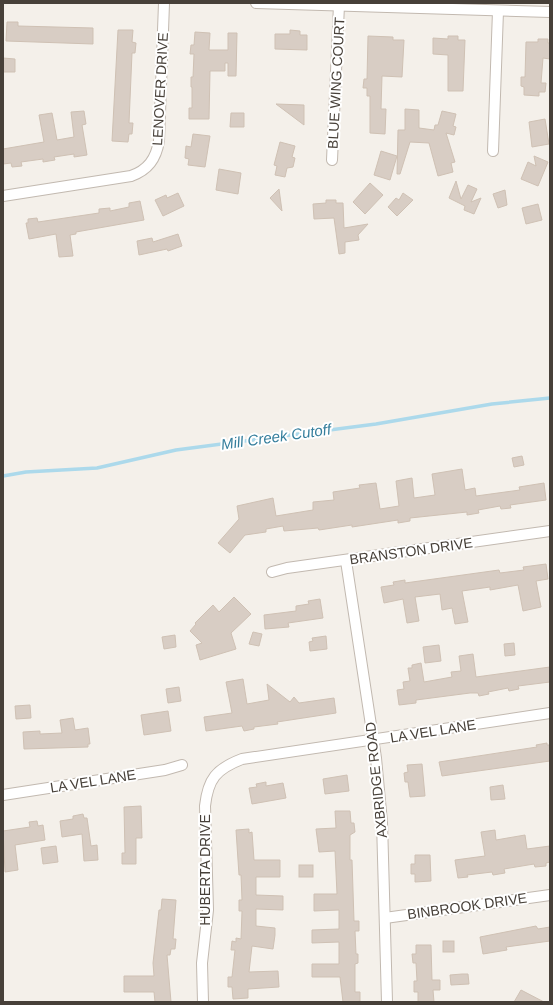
<svg xmlns="http://www.w3.org/2000/svg" width="553" height="1005" font-family="Helvetica,sans-serif">
<style>
.lines{fill:none;stroke-linecap:round;stroke-linejoin:round}
.stream{stroke:#acd9eb;stroke-width:3.5}
.building{fill:#d8cdc4;stroke:#cfc1b4}
.minor-casing{stroke:#c2b9b0;stroke-width:12}
.minor{stroke:#fff;stroke-width:10}
.labels{text-anchor:middle;stroke-width:4;stroke-linejoin:round;paint-order:stroke}
.street-label{font-size:14px;fill:#474039;stroke:#fff}
.water-label{font-size:15px;font-style:italic;fill:#357e9c;stroke:#fff}
</style>
<rect width="100%" height="100%" fill="#f4f0ea"/>
<g class="lines">
<!-- stream -->
<polyline class="stream" points="3,476 26,472 97,468 176,450 376,424 492,404 550,398"/>
</g>
<!-- building -->
<g class="building">
<polygon points="7,22 18,22 18,26 93,28 93,44 6,41"/>
<polygon points="118,30 133,30 132,42 136,43 135,53 132,53 129,123 133,123 132,134 129,134 128,142 112,141"/>
<polygon points="290,30 300,31 300,35 307,35 307,50 275,49 275,34 290,34"/>
<polygon points="195,32 210,33 209,50 228,50 228,33 237,33 236,76 228,76 228,63 225,63 225,71 210,71 209,119 189,119 189,108 192,108 192,87 191,87 191,77 193,77 194,54 190,54 191,45 194,45"/>
<polygon points="368,36 393,37 393,40 404,40 402,77 382,76 381,109 386,109 385,134 370,133 370,96 367,96 367,88 363,88 364,79 367,79"/>
<polygon points="448,36 458,36 458,40 465,40 463,91 448,91 448,55 433,54 433,38 448,39"/>
<polygon points="538,39 548,39 548,43 550,43 550,59 543,58 541,83 546,83 545,92 539,92 539,96 524,95 524,87 521,86 521,77 525,77 526,42 538,42"/>
<polygon points="3,58 15,59 15,72 3,72"/>
<polygon points="276,104 304,105 304,125"/>
<polygon points="405,109 419,110 419,128 434,130 435,125 438,125 442,111 456,114 453,126 456,127 454,135 446,133 455,162 451,163 453,172 438,176 429,143 410,142 400,174 397,174 398,130 405,130"/>
<polygon points="84,111 86,124 82,125 87,155 74,157 74,154 54,157 55,160 43,162 43,159 21,162 22,166 12,167 11,163 3,164 3,149 44,142 39,115 52,113 57,140 74,137 71,112"/>
<polygon points="231,113 244,113 244,127 230,127"/>
<polygon points="545,119 549,144 532,147 529,122"/>
<polygon points="193,134 210,136 205,167 188,165 189,159 185,158 186,146 191,147"/>
<polygon points="280,142 295,146 292,157 295,158 293,167 287,168 285,177 275,175 277,166 274,165"/>
<polygon points="381,151 397,156 390,180 374,175"/>
<polygon points="534,156 548,162 538,186 521,179 528,162 536,166"/>
<polygon points="219,169 241,173 238,194 216,190"/>
<polygon points="456,181 461,199 468,185 477,189 471,202 481,198 474,214 464,210 465,206 449,198"/>
<polygon points="370,183 383,195 365,214 353,202"/>
<polygon points="279,189 282,211 270,198"/>
<polygon points="505,190 507,205 498,208 493,194"/>
<polygon points="178,193 184,206 163,216 155,200 166,195 167,198"/>
<polygon points="403,193 413,200 397,216 388,207 396,198 399,200"/>
<polygon points="326,200 336,200 336,203 343,203 344,228 368,224 358,235 359,240 345,242 345,253 339,254 334,218 314,219 313,204 326,203"/>
<polygon points="140,201 144,220 76,232 76,234 70,235 73,256 59,257 56,234 29,239 26,223 28,223 28,219 37,218 38,222 99,213 99,209 110,208 110,211 129,207 129,203"/>
<polygon points="538,204 542,220 526,224 522,208"/>
<polygon points="178,234 182,246 168,251 167,249 139,255 137,241 152,238 153,242"/>
<polygon points="522,456 524,465 514,467 512,458"/>
<polygon points="462,469 465,490 475,488 476,496 520,490 519,487 544,483 546,500 510,505 511,508 501,509 500,506 478,510 479,513 467,515 467,512 410,518 410,521 398,523 398,520 352,527 352,525 319,530 318,528 284,531 283,526 266,529 266,532 245,535 230,553 218,543 239,519 237,506 273,498 276,516 313,510 313,502 334,500 333,492 360,488 359,485 376,483 380,509 399,506 396,481 412,478 414,498 435,495 432,474"/>
<polygon points="546,564 548,579 536,581 541,607 523,611 518,585 490,590 490,587 462,591 468,622 455,624 452,608 442,610 440,594 415,597 419,621 407,623 403,599 384,603 381,587 394,585 393,582 405,580 405,583 499,570 500,573 524,570 523,567"/>
<polygon points="234,597 251,614 231,633 236,649 200,660 196,645 202,643 190,631 196,624 195,623 213,605 219,612"/>
<polygon points="320,599 323,618 288,623 289,627 265,629 264,615 296,611 296,606 309,604 308,601"/>
<polygon points="253,632 262,634 259,646 249,644"/>
<polygon points="175,635 176,647 164,649 162,637"/>
<polygon points="326,636 327,649 310,651 309,642 313,641 312,638"/>
<polygon points="514,643 515,655 505,656 504,644"/>
<polygon points="439,645 441,661 425,663 423,647"/>
<polygon points="473,654 476,677 550,667 550,682 518,686 519,689 509,691 508,688 488,692 489,694 479,696 478,693 470,693 416,700 416,703 399,705 397,690 404,689 403,682 410,681 408,668 412,668 412,665 421,663 424,682 452,677 451,672 461,671 459,656"/>
<polygon points="243,679 247,704 269,700 267,684 290,702 294,697 299,703 334,698 336,713 277,722 278,724 254,727 254,729 244,731 242,726 206,731 204,717 232,713 226,682"/>
<polygon points="179,687 181,701 168,703 166,689"/>
<polygon points="30,705 31,718 16,719 15,706"/>
<polygon points="168,711 171,731 144,735 141,715"/>
<polygon points="73,718 75,730 88,728 90,744 88,744 88,747 24,749 23,732 40,731 40,734 62,733 60,720"/>
<polygon points="547,743 547,745 550,745 550,761 442,776 439,762 537,747 536,745"/>
<polygon points="422,764 425,796 410,797 408,782 405,782 404,773 408,772 407,765"/>
<polygon points="347,775 349,791 325,794 323,779"/>
<polygon points="266,782 266,786 283,783 286,798 252,804 249,788 257,787 256,784"/>
<polygon points="503,785 505,799 491,800 490,787"/>
<polygon points="141,806 142,838 136,838 136,864 122,864 122,853 125,853 124,807"/>
<polygon points="335,811 350,811 351,823 354,823 355,832 350,835 350,860 352,860 354,921 359,921 359,931 355,931 356,954 358,954 358,963 355,964 355,992 360,992 360,1001 356,1002 343,1002 340,977 312,977 312,964 339,964 339,942 312,943 312,930 339,929 339,910 314,911 314,894 337,894 335,851 319,852 316,829 336,828"/>
<polygon points="83,814 84,818 87,818 91,846 97,845 98,860 84,861 82,834 62,837 60,821 73,819 73,816"/>
<polygon points="37,821 38,826 43,825 45,840 15,845 18,870 5,872 3,831 30,827 29,822"/>
<polygon points="249,829 249,833 252,832 254,860 280,860 280,877 256,877 256,895 283,896 283,910 256,909 256,926 275,928 275,935 273,949 252,946 249,972 278,971 279,987 248,989 248,998 233,999 232,987 228,987 228,977 232,977 235,950 231,950 232,941 236,942 236,938 241,939 242,911 239,911 239,900 242,900 241,875 239,875 236,830"/>
<polygon points="495,830 496,840 525,835 527,849 550,846 550,862 546,863 546,866 535,867 534,864 504,869 505,873 493,875 492,872 467,875 468,877 458,878 455,860 485,856 481,832"/>
<polygon points="56,846 58,862 43,864 41,848"/>
<polygon points="415,855 430,855 431,881 415,882 415,874 411,874 411,864 415,864"/>
<rect x="299" y="865" width="14" height="12"/>
<polygon points="162,899 176,900 173,939 176,939 175,949 171,949 170,955 167,955 171,1002 155,1002 154,992 124,992 124,976 154,976 153,963 159,910 161,910"/>
<polygon points="536,926 538,929 550,927 550,941 506,947 507,950 483,954 480,937"/>
<rect x="443" y="941" width="11" height="11"/>
<polygon points="416,945 431,945 432,980 440,980 440,990 433,990 434,1002 418,1002 418,992 414,992 414,981 417,981 416,963 413,963 412,954 416,954"/>
<polygon points="462,974 468,974 469,984 451,985 450,975"/>
<polygon points="521,990 544,1002 514,1002"/>
</g>
<g class="lines">
<defs>
<g id="minor">
<polyline points="256,3 550,12"/>
<polyline points="493,151 498,11"/>
<polyline points="332,160 339,5"/>
<path d="M 3,196 L 131,176 C 148,170 156,159 159,141 L 164,3"/>
<polyline points="346,561 376,758 382,822 387,1002"/>
<polyline points="272,572 287,568 550,531"/>
<polyline points="3,795 165,770 182,765"/>
<polyline points="385,918 550,895"/>
<path d="M 203,1002 L 202,963 L 208,910 L 205,806 C 208,779 216,769 242,759 L 550,713"/>
</g>
</defs>
<!-- minor casing -->
<use href="#minor" class="minor-casing"/>
<!-- minor -->
<use href="#minor" class="minor"/>
</g>
<g class="labels">
<!-- street labels -->
<g class="street-label">
<text transform="translate(336 83) rotate(-87)" y="5">BLUE WING COURT</text>
<text transform="translate(160 89) rotate(-87)" y="5">LENOVER DRIVE</text>
<text transform="translate(411 551) rotate(-8)" y="5">BRANSTON DRIVE</text>
<text transform="translate(433 731) rotate(-9)" y="5">LA VEL LANE</text>
<text transform="translate(376 780) rotate(-96)" y="5">AXBRIDGE ROAD</text>
<text transform="translate(93 781) rotate(-9)" y="5">LA VEL LANE</text>
<text transform="translate(205 870) rotate(-90)" y="5">HUBERTA DRIVE</text>
<text transform="translate(467 906) rotate(-8)" y="5">BINBROOK DRIVE</text>
</g>
<!-- water labels -->
<g class="water-label">
<text transform="translate(276 437) rotate(-8)" y="5">Mill Creek Cutoff</text>
</g>
</g>
<!-- border -->
<rect width="553" height="1005" fill="none" stroke="#474039" stroke-width="8"/>
</svg>
